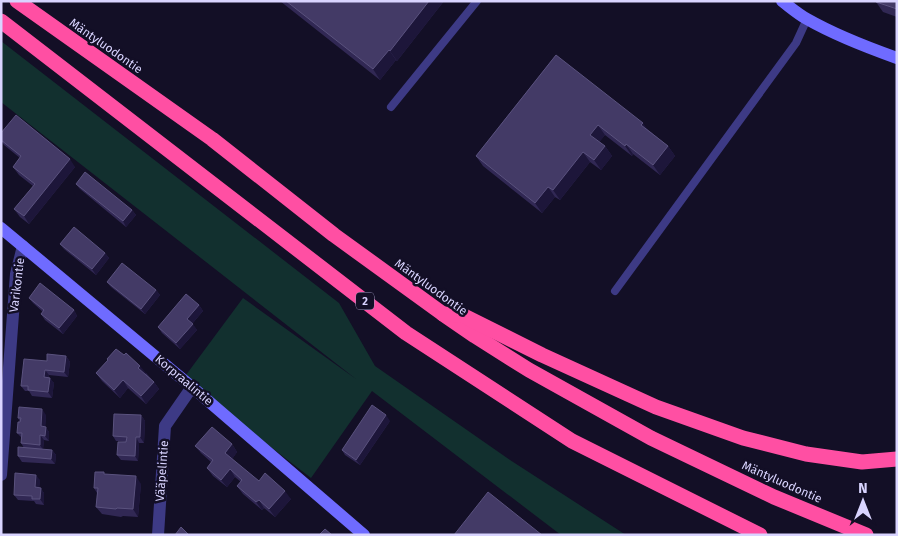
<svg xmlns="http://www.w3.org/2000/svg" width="898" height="536" font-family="'Fira Sans',sans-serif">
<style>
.green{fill:#12302f}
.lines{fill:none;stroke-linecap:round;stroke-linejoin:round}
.lane{stroke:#3d3a85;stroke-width:8}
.street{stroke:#3d3a85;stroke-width:12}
.secondary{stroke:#6f6bff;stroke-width:12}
.highway{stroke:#ff4fa3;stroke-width:15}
.wall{fill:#312854}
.shaded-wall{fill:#1d163a}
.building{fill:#433a66;stroke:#5a527e}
.labels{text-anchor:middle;stroke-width:5;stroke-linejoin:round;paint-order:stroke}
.shield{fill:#130f26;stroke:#9e99be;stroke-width:1}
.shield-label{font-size:11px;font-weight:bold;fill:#d9d4ff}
.street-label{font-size:12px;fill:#d9d4ff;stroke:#130f26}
</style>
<rect width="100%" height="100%" fill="#130f26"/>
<!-- green -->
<polygon class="green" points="1,41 339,303 375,366 510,460 626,535 561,535 372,391 311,478 183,379 243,298 356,379 1,102"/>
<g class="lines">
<!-- lane -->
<g class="lane">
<polyline points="391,107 477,1"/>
<polyline points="615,291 796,43 807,19"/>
</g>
<!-- street -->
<g class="street">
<polyline points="1,475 16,274 23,246"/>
<polyline points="158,535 165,426 192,387"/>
</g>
<!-- secondary -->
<g class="secondary">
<path d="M 782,1 C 790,7 798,14 807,19 C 835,35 866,47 897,58"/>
<polyline points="1,228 192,387 364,535"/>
</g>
<!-- highway -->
<g class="highway">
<polyline points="17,1 212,139 334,235 443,314 475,336 529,370 651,438 774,497 866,535"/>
<polyline points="1,21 406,333 572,441 760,535"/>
<polyline points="443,314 462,315 542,355 656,407 743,438 806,454 862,462 897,459"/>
</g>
</g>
<!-- wall -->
<g class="wall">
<polygon points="280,1 444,1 397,61 396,60 380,80"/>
<polygon points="897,1 897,17 883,12 876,2"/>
<polygon points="556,55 668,146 675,156 660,175 633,154 632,156 605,135 599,142 605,146 612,156 601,170 590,162 560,200 555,197 542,213 483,166 476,156"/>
<polygon points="1,133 75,167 29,224 20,217 14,209 33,186 19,175 13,167 20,158 4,145 1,141"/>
<polygon points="76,184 132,210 136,215 126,227 80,189"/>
<polygon points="60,244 105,253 109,258 96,275 64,249"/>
<polygon points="107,282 156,290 160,295 145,314 111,287"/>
<polygon points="29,298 74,310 77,316 63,334 45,320 41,314 43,312 33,303"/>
<polygon points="199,305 203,311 192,324 197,330 180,349 162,333 158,327"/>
<polygon points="66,356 70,362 68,377 49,375 49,378 54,383 52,398 32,396 29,391 25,391 21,386 47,361"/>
<polygon points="96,373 146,373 154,382 159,389 146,404 128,388 120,398 102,381"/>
<polygon points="46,415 45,427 49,432 49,441 44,440 43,449 52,450 56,455 55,464 22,462 18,456 24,448 21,443 22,438 17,433 20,422 18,418"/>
<polygon points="141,415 145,421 144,443 139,443 138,461 121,460 117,455 126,442 116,441 113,436"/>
<polygon points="390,421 360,465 345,455 342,450"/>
<polygon points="232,444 237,452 232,459 259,481 291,499 275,517 264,508 262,510 243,494 237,486 241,482 235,477 227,487 213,476 207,468 211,462 201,453 195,446"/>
<polygon points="105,474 141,484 138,517 123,516 121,517 102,514 96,507 97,493 94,488"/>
<polygon points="40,480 39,487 44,493 44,505 36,504 34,501 18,500 14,495"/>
</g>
<!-- shaded-wall -->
<g class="shaded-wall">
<polygon points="429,1 444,1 397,61 390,51"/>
<polygon points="389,50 396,60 380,80 373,69"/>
<polygon points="643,123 650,133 641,125"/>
<polygon points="598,125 605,135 597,145 590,135"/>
<polygon points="626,144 633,154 632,156 625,146"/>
<polygon points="605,146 612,156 601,170 594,160"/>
<polygon points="668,146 675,156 660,175 653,165"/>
<polygon points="583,152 590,162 560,200 553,190"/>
<polygon points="70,159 75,167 29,224 24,216"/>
<polygon points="548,187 555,197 542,213 535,203"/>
<polygon points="132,210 136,215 126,227 123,221"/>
<polygon points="105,253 109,258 96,275 92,269"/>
<polygon points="156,290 160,295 145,314 141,309"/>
<polygon points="199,305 203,311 191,325 187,319"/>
<polygon points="74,310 77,316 63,334 59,328"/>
<polygon points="193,324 197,330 180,349 176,343"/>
<polygon points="66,356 70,362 68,377 64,372"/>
<polygon points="140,366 146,373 144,376 138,368"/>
<polygon points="45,370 49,375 48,383 44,377"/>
<polygon points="50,378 54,383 52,398 48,392"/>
<polygon points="123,380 128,388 120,398 114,390"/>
<polygon points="154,382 159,389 146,404 141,396"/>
<polygon points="42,409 46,415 45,432 41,426"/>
<polygon points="141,415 145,421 144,443 140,437"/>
<polygon points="386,415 390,421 360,465 356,460"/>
<polygon points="46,427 49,432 49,441 45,436"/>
<polygon points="40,435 44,440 43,450 40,445"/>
<polygon points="136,437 139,443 138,461 135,456"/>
<polygon points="232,444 237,452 231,461 225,453"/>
<polygon points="52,450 56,455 55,464 51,459"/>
<polygon points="230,469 235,477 227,487 221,480"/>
<polygon points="36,475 40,480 39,493 35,487"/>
<polygon points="136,476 141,484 138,517 133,509"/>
<polygon points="41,488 44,493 44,505 40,499"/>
<polygon points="285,491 291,499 275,517 269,509"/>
<polygon points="259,500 264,508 262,510 256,502"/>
</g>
<!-- building -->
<g class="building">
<polygon points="286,1 429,1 390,51 389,50 373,69"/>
<polygon points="876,1 897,1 897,9 876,2"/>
<polygon points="556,55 643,123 641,125 668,146 653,165 626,144 625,146 598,125 590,135 605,146 594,160 583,152 553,190 548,187 535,203 476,156"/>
<polygon points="16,115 70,159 24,216 14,209 35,184 13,167 21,156 1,140 1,133"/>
<polygon points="85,172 132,210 123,221 76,184"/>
<polygon points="74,227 105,253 92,269 60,244"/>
<polygon points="122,263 156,290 141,309 107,282"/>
<polygon points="40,283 74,310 59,328 41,314 44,310 29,298"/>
<polygon points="186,294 199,305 187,319 193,324 176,343 158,327"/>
<polygon points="116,349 124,355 126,353 140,366 138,368 154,382 141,396 123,380 114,390 96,373 108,360 107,359"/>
<polygon points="47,354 66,356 64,372 45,370 44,377 50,378 48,392 28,390 28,386 21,386 24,359 47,361"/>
<polygon points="372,405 386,415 356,460 342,450"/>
<polygon points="19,407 42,409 41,426 46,427 45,436 40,435 40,445 21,443 22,433 17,433 18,422 20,422 21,418 18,418"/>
<polygon points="114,414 141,415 140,437 136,437 135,456 117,455 118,442 126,442 127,437 113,436"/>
<polygon points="212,427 232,444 225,453 259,481 265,473 285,491 269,509 259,500 256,502 237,486 242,480 230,469 221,480 207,468 213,460 195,446"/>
<polygon points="18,447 52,450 51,459 18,456"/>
<polygon points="95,472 104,472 104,474 136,476 133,509 117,508 116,509 96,507 98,488 94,488"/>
<polygon points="15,473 36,475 35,487 41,488 40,499 32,499 32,496 14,495"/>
<polygon points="488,492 542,535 454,535"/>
<polygon points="181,527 189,535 175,535"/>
<polygon points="325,529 332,535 319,535"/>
</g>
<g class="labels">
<!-- shield labels -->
<rect class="shield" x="356" y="292.5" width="18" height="17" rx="4"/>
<g class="shield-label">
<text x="365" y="305">2</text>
</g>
<!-- street labels -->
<g class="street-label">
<text transform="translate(106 46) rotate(35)" y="4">Mäntyluodontie</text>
<text transform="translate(17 285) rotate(-83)" y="4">Varikontie</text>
<text transform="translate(431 287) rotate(36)" y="4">Mäntyluodontie</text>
<text transform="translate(184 380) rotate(40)" y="4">Korpraalintie</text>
<text transform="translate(162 471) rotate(-86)" y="4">Vääpelintie</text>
<text transform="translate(782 482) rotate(24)" y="4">Mäntyluodontie</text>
</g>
</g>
<!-- border -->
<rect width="898" height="536" fill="none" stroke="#d9d4ff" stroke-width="5"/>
<!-- north arrow -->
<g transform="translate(863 501)" stroke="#130f26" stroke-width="4" paint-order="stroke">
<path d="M0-4L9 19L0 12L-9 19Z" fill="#d9d4ff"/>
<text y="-8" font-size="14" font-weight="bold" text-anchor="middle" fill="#d9d4ff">N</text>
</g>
</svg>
